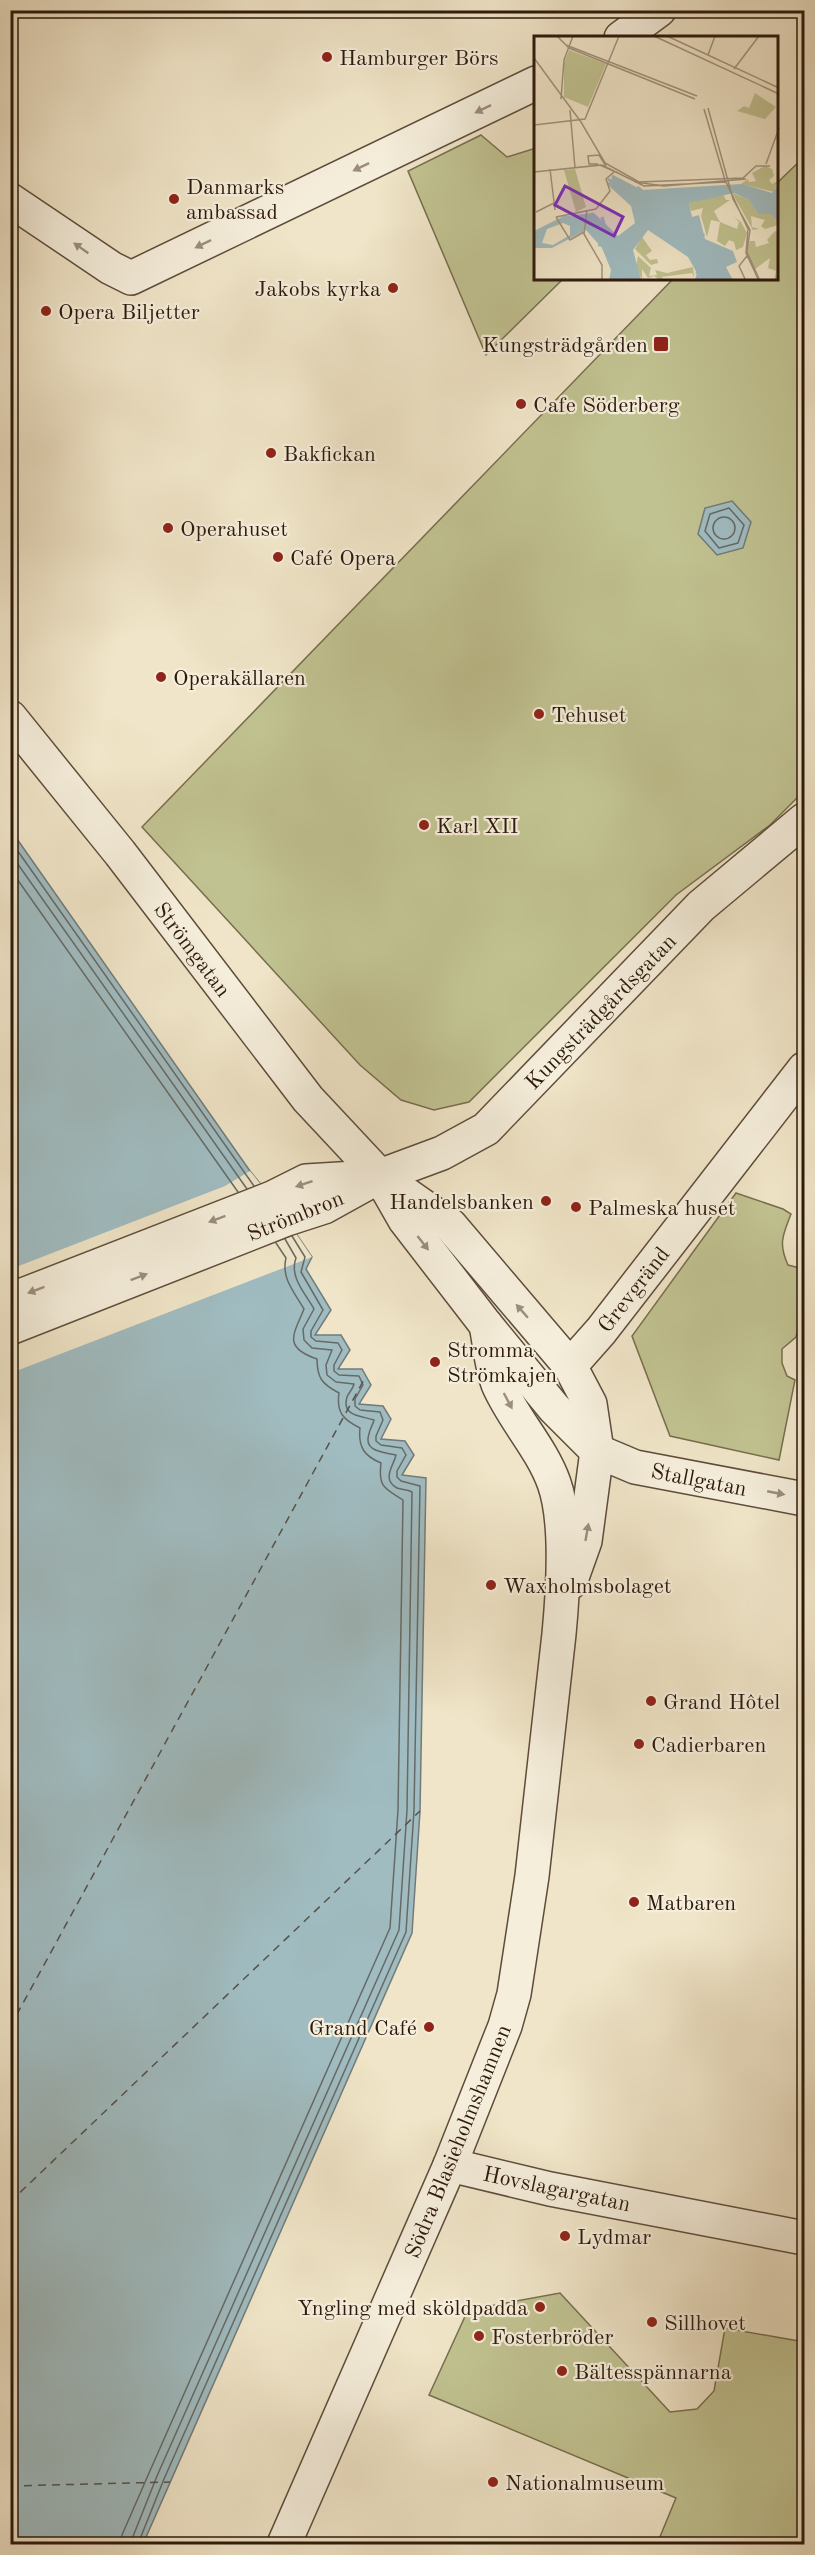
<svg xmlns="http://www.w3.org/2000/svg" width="815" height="2555" font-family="'Old Standard TT',serif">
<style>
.green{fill:#c1c291;stroke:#776e4e;stroke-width:1.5}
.water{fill:#a0bcc1;stroke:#727b79;stroke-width:1.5}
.pier{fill:#f0e5c8}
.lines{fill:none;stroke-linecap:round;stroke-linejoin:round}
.shore{stroke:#666a66;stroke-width:1.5}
.ferry{stroke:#55524b;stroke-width:1.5;stroke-dasharray:8 6;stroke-linecap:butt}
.minor-casing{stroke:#5e4c3b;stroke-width:36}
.tertiary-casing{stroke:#5e4c3b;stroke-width:36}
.minor{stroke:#f5eedb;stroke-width:33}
.tertiary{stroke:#f5eedb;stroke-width:33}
.oneway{fill:#9b8e7e}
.poi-dot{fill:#8f2418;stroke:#f5eedb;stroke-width:2}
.labels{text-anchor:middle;stroke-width:4.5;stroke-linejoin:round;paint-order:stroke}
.poi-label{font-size:22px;fill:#2d190c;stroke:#f5eedb;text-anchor:start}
.street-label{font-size:22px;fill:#2d190c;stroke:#f5eedb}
.inset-river{fill:none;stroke:#a0bcc1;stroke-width:3}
.inset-road{fill:none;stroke:#a2937d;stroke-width:1.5}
.view{fill:#7b2cbf;fill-opacity:0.15;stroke:#7b2cbf;stroke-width:3}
.inset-edge{fill:none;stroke:#2d190c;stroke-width:3}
</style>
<rect width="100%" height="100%" fill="#f0e5c8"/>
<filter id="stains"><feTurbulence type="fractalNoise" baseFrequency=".00333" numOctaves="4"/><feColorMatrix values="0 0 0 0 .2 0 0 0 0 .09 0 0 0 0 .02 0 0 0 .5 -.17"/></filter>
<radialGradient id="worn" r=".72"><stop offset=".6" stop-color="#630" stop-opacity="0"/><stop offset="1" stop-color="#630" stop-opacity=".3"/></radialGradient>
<!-- green -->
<g class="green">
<polygon points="481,135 507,157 536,148 536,279 563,279 486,355 408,171"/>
<polygon points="804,157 804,791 770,825 676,895 469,1102 434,1110 401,1100 360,1065 142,827 673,279 778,279 778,182"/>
<path d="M 736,1193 L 783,1209 L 791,1214 C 783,1235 778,1243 788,1265 L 804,1269 L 804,1307 L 796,1337 L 782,1349 L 782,1363 L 787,1376 L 795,1380 L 779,1460 L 670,1436 L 632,1336 Z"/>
<polygon points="560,2293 670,2412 697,2409 714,2391 725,2328 804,2342 804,2544 657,2544 676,2498 429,2395 468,2310"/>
</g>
<!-- water -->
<g class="water">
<polygon points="732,501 751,522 743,548 717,555 698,534 705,508"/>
<polygon points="10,829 250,1171 272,1198 312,1257 306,1269 331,1310 315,1335 341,1335 350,1350 338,1369 362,1369 371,1385 359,1404 383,1406 391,1419 381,1439 405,1441 414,1455 402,1475 426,1478 420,1811 412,1933 143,2544 11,2544"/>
</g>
<!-- pier -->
<polygon class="pier" points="250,1171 272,1198 312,1257 11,1373 11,1269 225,1186"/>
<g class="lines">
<!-- shore -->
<g class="shore">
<polygon points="729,508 744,525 738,543 719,548 705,531 710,514"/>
<circle cx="724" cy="528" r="11"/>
<polyline points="10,840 254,1186"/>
<polyline points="10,853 247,1189"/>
<polyline points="10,869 238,1192"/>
<path d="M 121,2544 L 122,2535 L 149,2473 L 390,1928 L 398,1810 L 403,1500 C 385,1488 378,1488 381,1463 C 364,1456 358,1447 360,1428 C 344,1420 336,1413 339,1393 C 322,1384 317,1378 317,1359 C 282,1347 294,1334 304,1309 C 294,1292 281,1278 286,1258 L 276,1243"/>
<path d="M 130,2544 L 157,2476 L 399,1930 L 407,1810 L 412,1492 C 407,1489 402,1490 397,1488 C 381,1479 394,1465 396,1455 C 384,1452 363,1452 369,1434 C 370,1428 373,1425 374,1420 C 363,1416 341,1417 347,1397 C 349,1392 353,1389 354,1384 L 336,1382 L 327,1375 L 326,1365 L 332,1350 L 312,1348 L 304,1340 L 303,1329 L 314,1309 C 305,1293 289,1277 296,1258 L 285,1239"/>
<polyline points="138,2544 164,2479 406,1932 414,1810 420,1486 401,1481 397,1477 397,1471 406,1455 402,1448 381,1445 376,1441 376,1436 383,1420 380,1412 360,1410 355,1406 355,1399 363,1385 359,1376 339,1375 334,1371 334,1365 342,1350 338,1343 316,1341 311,1337 311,1331 323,1310 301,1272 305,1257 292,1236"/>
</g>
<!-- ferry -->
<g class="ferry">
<polyline points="10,2027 366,1376"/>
<polyline points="10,2202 420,1811"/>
<polyline points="10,2486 170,2482"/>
</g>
<defs>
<g id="minor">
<polyline points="621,38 659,10"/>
<polyline points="10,200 111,268 131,278 536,83"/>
<polyline points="380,1176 442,1153 486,1129 701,906 804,820"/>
<polyline points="570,1366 601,1331 804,1069"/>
<polyline points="570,1583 585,1541 597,1451"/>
<polyline points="450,2165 550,2189 804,2238"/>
<path d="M 284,2544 L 450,2165 L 505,2026 L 514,1994 L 532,1876 L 559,1634 C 563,1592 568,1522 554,1483 C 541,1447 513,1419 498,1384 C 491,1366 490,1344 486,1325"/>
</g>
<g id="tertiary">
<polyline points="10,717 120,853 308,1099 380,1176 450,1225 570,1366 590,1404 597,1451"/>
<polyline points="385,1185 405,1220 486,1325 554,1408 597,1451 635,1467 804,1499"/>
<polyline points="10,1300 272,1198 306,1181 372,1177"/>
<polyline points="10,1328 287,1219 324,1207 380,1176"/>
</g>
</defs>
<!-- minor casing -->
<use href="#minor" class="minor-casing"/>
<!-- tertiary casing -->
<use href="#tertiary" class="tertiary-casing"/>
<!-- minor -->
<use href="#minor" class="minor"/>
<!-- tertiary -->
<use href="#tertiary" class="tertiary"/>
</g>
<!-- one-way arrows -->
<defs><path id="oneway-solid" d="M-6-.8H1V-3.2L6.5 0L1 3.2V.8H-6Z" transform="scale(1.5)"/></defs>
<g class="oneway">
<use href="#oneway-solid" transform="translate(483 109) rotate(154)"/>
<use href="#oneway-solid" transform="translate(361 167) rotate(154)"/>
<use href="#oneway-solid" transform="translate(203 244) rotate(154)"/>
<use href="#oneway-solid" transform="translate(81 248) rotate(-145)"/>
<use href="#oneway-solid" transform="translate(304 1184) rotate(162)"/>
<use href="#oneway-solid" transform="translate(217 1219) rotate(159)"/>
<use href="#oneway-solid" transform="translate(423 1243) rotate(52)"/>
<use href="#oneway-solid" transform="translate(139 1277) rotate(-21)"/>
<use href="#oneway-solid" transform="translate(36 1290) rotate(159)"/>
<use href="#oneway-solid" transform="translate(522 1311) rotate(-131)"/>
<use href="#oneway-solid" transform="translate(508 1401) rotate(62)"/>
<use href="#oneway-solid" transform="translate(776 1493) rotate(11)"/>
<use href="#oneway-solid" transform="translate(587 1532) rotate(-80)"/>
</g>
<!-- markers -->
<g class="poi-dot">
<circle cx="327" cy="57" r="6"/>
<circle cx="174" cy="199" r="6"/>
<circle cx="393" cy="288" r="6"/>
<circle cx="46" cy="311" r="6"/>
<rect x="653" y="336" width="16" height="16" rx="3"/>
<circle cx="521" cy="404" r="6"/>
<circle cx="271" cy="453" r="6"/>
<circle cx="168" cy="528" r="6"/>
<circle cx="278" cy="557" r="6"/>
<circle cx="161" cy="677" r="6"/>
<circle cx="539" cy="714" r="6"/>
<circle cx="424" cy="825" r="6"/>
<circle cx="546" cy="1201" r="6"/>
<circle cx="576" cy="1207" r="6"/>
<circle cx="435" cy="1362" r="6"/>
<circle cx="491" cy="1585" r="6"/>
<circle cx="651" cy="1701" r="6"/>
<circle cx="639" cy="1744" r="6"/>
<circle cx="634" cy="1902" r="6"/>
<circle cx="429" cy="2027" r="6"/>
<circle cx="565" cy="2236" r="6"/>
<circle cx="540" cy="2307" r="6"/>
<circle cx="652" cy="2322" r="6"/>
<circle cx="479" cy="2336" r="6"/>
<circle cx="562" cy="2371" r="6"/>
<circle cx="493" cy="2482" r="6"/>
</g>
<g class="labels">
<!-- poi labels -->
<g class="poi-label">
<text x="339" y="65">Hamburger Börs</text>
<text x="186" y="194">Danmarks<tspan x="186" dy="25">ambassad</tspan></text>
<text x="381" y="296" text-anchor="end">Jakobs kyrka</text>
<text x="58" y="319">Opera Biljetter</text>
<text x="648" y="352" text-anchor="end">Kungsträdgården</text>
<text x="533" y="412">Cafe Söderberg</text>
<text x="283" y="461">Bakfickan</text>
<text x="180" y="536">Operahuset</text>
<text x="290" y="565">Café Opera</text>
<text x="173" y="685">Operakällaren</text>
<text x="551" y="722">Tehuset</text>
<text x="436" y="833">Karl XII</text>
<text x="534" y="1209" text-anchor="end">Handelsbanken</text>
<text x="588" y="1215">Palmeska huset</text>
<text x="447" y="1357">Stromma<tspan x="447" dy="25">Strömkajen</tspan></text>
<text x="503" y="1593">Waxholmsbolaget</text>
<text x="663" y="1709">Grand Hôtel</text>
<text x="651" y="1752">Cadierbaren</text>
<text x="646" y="1910">Matbaren</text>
<text x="417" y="2035" text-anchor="end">Grand Café</text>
<text x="577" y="2244">Lydmar</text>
<text x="528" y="2315" text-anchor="end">Yngling med sköldpadda</text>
<text x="664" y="2330">Sillhovet</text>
<text x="491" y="2344">Fosterbröder</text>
<text x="574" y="2379">Bältesspännarna</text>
<text x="505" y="2490">Nationalmuseum</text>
</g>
<!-- street labels -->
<g class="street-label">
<text transform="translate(193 949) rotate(53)" y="8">Strömgatan</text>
<text transform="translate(600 1011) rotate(-46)" y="8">Kungsträdgårdsgatan</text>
<text transform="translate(295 1215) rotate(-22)" y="8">Strömbron</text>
<text transform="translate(633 1289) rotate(-52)" y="8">Grevgränd</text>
<text transform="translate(699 1479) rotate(11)" y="8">Stallgatan</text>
<text transform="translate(457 2141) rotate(-68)" y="8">Södra Blasieholmshamnen</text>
<text transform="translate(557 2188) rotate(12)" y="8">Hovslagargatan</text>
</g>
</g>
<!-- overview -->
<g transform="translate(534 36)">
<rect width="244" height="244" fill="#f0e5c8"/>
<path d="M 35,14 L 72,28 L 54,71 L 30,61 L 30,27 ZM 221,57 L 242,71 L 231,83 L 203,75 L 210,70 L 215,72 ZM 231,130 L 238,133 L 240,140 L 235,144 L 238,148 L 244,145 L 240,156 L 207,148 L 214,143 L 215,146 L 222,145 L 218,137 ZM 41,133 L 52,171 L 42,176 L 30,134 ZM 198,157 L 215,164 L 224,178 L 239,178 L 244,189 L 231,193 L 227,190 L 231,184 L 217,180 L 218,191 L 225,193 L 219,194 ZM 189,158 L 192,164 L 196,164 L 180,175 L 186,186 L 177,184 L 173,201 L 167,180 L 169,172 L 157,175 L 155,167 ZM 200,181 L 207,186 L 213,197 L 209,211 L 202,214 L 200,206 L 195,204 L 191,210 L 183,205 L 186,186 L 203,193 L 205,186 ZM 241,195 L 244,196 L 244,244 L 240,244 L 242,235 L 234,232 L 236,222 L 221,233 L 213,215 L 216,205 L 221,205 L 222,211 L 235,207 L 233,204 ZM 108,201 L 118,215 L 112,219 L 116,224 L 123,223 L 124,227 L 117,229 L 101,213 ZM 104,220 L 117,232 L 115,240 L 123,239 L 121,234 L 133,237 L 159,231 L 160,241 L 158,237 L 127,241 L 131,244 L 126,244 L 120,240 L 114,242 L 108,233 L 108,244 L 102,231 Z" fill="#c1c291"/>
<path d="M 79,139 L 108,154 L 208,148 L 238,157 L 244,149 L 244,187 L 238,178 L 224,178 L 215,164 L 200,157 L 155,167 L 158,181 L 165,179 L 171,203 L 199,215 L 203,226 L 192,231 L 199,244 L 161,244 L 163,237 L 154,221 L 114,194 L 99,214 L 107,244 L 75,244 L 77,234 L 68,212 L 52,194 L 18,212 L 0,212 L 0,195 L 30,180 L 60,177 L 84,200 L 101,187 L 97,170 L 75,150 ZM 29,187 L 36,190 L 36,199 L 19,209 L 8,207 L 13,193 Z" fill="#a0bcc1" fill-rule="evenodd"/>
<path class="inset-river" d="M 78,140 L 152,197 L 177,245M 74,143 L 151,198 L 169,199 L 163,238M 74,147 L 149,200 L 173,245M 103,151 L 156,193 L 181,245M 115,168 L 174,154 L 201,155 L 245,169M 57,177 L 71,199M 68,181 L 74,202 L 98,245M 150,199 L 170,236M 64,209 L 92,207 L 111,180 L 110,173 L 92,158M 79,245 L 83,219"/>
<path class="inset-road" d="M 23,0 L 35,12 L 161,63M 120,0 L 245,58M 133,0 L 245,52M 32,9 L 163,60M 174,19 L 181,0M 0,22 L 47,86 L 71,127 L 105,146 L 209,142 L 222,130 L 236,130M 200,33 L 225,0M 27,63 L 30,24 L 39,0M 174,72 L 199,163 L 216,194 L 213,216 L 226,245M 170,73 L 191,144M 36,74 L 41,132M 0,89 L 51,83 L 85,0M 64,128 L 55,128 L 54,120 L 65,119 L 72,130M 232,128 L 245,92M 16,133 L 21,174M 0,136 L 66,129 L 84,137M 0,136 L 68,129 L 110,150 L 192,146 L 214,193 L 212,217 L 225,245M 101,146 L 130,150 L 212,143M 62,173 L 76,155 L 72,143 L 80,136M 53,174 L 50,198 L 68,229 L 68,245M 2,176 L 20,167M 22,181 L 36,204 L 50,196M 22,181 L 62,173M 212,245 L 205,230 L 213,220"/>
<path class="view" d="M 31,150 L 89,181 L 80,200 L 21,169 Z"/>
<rect width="244" height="244" class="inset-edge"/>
</g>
<!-- margin -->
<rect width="815" height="2555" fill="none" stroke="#f0e5c8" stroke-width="36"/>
<rect x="12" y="12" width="791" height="2531" fill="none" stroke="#2d190c" stroke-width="3"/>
<rect x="18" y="18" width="779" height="2519" fill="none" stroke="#2d190c" stroke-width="1.5"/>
<rect width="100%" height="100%" filter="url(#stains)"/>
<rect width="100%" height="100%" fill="url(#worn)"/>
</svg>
